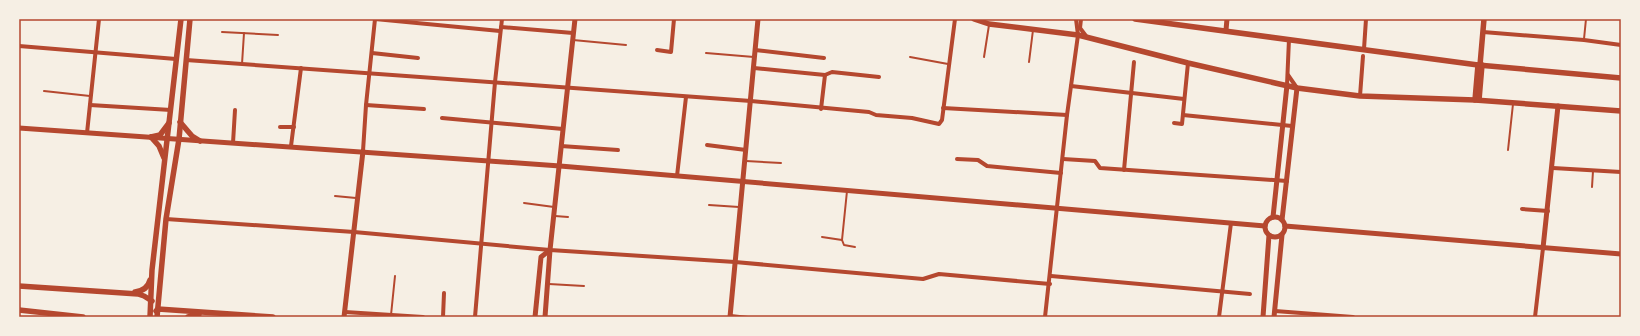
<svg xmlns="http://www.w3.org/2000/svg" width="1640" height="336" font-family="Cabin,sans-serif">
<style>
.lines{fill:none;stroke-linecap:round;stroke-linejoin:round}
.service{stroke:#b5482f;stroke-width:2}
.minor{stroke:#b5482f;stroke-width:4}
.tertiary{stroke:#b5482f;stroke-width:5}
.secondary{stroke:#b5482f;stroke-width:5.5}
.neatline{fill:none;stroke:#b5482f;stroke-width:1.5}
</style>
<rect width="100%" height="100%" fill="#f6efe4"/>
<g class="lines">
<!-- service -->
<g class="service">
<polyline points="222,32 278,35"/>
<polyline points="1584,39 1586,19"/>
<polyline points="573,40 626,45"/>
<polyline points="706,53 754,57"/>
<polyline points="910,57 948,64"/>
<polyline points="984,57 989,25"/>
<polyline points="1029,62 1033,30"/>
<polyline points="242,64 244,33"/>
<polyline points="44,91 90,96"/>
<polyline points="1508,150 1513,104"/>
<polyline points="746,161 781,163"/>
<polyline points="1592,187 1593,171"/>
<polyline points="335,196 356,198"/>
<polyline points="524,203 554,207"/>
<polyline points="709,205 739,207"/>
<polyline points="555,216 568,217"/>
<polyline points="822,237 842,240 844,245 855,247"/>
<polyline points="842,240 847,191"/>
<polyline points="549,284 584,286"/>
<polyline points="391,315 395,276"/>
<polyline points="731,315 748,317"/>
</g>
<!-- minor -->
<g class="minor">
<polyline points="375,19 500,31"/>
<polyline points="1081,19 1080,28 1086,36"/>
<polyline points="501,27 573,33"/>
<polyline points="1483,32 1584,40 1621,45"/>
<polyline points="19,46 176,59"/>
<polyline points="1364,49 1366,19"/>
<polyline points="657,50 671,52 674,19"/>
<polyline points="755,50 824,58"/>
<polyline points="372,53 418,58"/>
<polyline points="186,60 751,101 869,112 876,115 912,118 939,124 942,120 955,19"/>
<polyline points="754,68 825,75 832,72 879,77"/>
<polyline points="1288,75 1297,88"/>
<polyline points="1287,85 1289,39"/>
<polyline points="1071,86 1184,99"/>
<polyline points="1360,96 1363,56"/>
<polyline points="90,105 171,110"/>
<polyline points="366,105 424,109"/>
<polyline points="943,108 1067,115"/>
<polyline points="821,109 825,75"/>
<polyline points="1183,115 1292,126"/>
<polyline points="442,118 563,129"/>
<polyline points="1174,123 1182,124 1188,63"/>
<polyline points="280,127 294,127"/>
<polyline points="87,133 99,19"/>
<polyline points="233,143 235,110"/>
<polyline points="707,145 746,150"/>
<polyline points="291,146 301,68"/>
<polyline points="561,146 618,150"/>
<polyline points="363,151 366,105 375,19"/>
<polyline points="957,159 978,160 987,166 1061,173"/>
<polyline points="1063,159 1095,161 1100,168 1287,181"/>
<polyline points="1553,168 1621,172"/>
<polyline points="1124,170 1134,62"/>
<polyline points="677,176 686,97"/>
<polyline points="1522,209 1548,211"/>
<polyline points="166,219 354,232 550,250 735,262 923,279 939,274 1050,284"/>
<polyline points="1051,276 1250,294"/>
<polyline points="1275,311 1353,317"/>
<polyline points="345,312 423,317"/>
<polyline points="443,317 444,293"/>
<polyline points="475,317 495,82 502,19"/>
<polyline points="1045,317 1067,115 1078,35 1076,19"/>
<polyline points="1219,317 1231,223"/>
<polyline points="1535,317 1543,248"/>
</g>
<!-- tertiary -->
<g class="tertiary">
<polyline points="1226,30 1227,19"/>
<polyline points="19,128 560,166 1265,226"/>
<circle cx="1275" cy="227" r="10"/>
<polyline points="1273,217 1287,85"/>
<polyline points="1282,220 1297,88"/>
<polyline points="1285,226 1621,254"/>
<polyline points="1543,248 1558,106"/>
<polyline points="344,317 363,151"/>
<polyline points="535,317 541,257 550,250"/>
<polyline points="545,317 550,250 575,19"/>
<polyline points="730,317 758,19"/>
<polyline points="1263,317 1269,235"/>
<polyline points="1274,317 1282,235"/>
</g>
<!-- secondary -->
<g class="secondary">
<polyline points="974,19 989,24 1078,35 1188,63 1297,88 1360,96 1475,100 1621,111"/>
<polyline points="1135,19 1478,65 1621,78"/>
<polyline points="1480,65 1484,19"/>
<polyline points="1475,100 1478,65"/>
<polyline points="1479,100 1482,65"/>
<polyline points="180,122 192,136 200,141"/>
<polyline points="151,137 159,146 164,158"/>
<polyline points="151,137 160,135 169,123"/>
<polyline points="19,286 138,294 144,296 152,301"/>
<path d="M 135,292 C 143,291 148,288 150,280"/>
<polyline points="19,310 83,317"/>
<polyline points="156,311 158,309 273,317"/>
<polyline points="150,317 152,270 181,19"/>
<polyline points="157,317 166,219 179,139 190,19"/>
<polyline points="188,317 199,314"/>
</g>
</g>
<!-- border -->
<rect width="1640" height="336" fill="none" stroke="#f6efe4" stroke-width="40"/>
<rect x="20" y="20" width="1600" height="296" class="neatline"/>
</svg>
